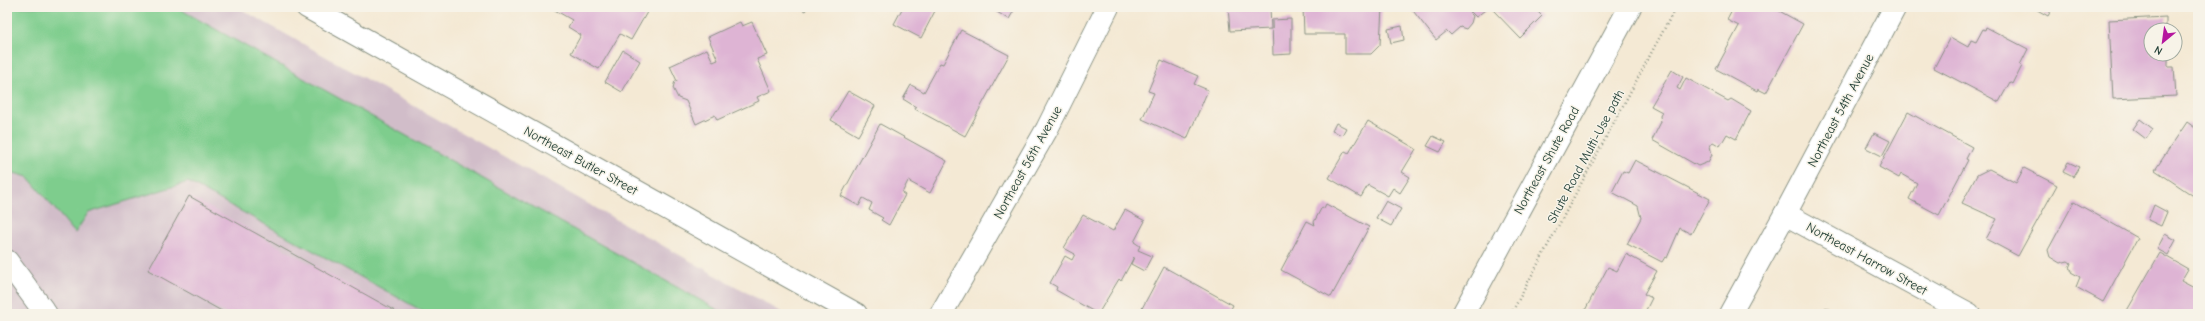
<svg xmlns="http://www.w3.org/2000/svg" width="2205" height="321" font-family="'Comic Neue',sans-serif">
<style>
.industrial{fill:#d1bdc9}
.green{fill:#7ecd8d;stroke:#4e8560}
.building{fill:#deb4d4}
.lines{fill:none;stroke-linecap:round;stroke-linejoin:round}
.minor-casing{stroke:#8a9384;stroke-width:24}
.major-casing{stroke:#8a9384;stroke-width:24}
.path{stroke:#8a9384;stroke-width:2.5;stroke-dasharray:1 3;stroke-linecap:butt}
.minor{stroke:#fff;stroke-width:22}
.major{stroke:#fff;stroke-width:22}
.labels{text-anchor:middle;stroke-width:3;stroke-linejoin:round;paint-order:stroke}
.street-label{font-size:13px;fill:#1f3d34;stroke:#f7f3e8}
</style>
<rect width="100%" height="100%" fill="#f7f3e8"/>
<filter id="ink" filterUnits="userSpaceOnUse"><feTurbulence type="fractalNoise" baseFrequency=".025" numOctaves="2"/><feDisplacementMap in="SourceGraphic" scale="8" xChannelSelector="R" yChannelSelector="G"/><feConvolveMatrix kernelMatrix="1 2 1 2 8 2 1 2 1" color-interpolation-filters="sRGB"/></filter>
<filter id="wash" filterUnits="userSpaceOnUse"><feTurbulence type="fractalNoise" baseFrequency=".012" numOctaves="4" result="noise"/><feDisplacementMap in="SourceGraphic" scale="16" xChannelSelector="R" yChannelSelector="G"/><feGaussianBlur stdDeviation="0.9" result="paint"/><feColorMatrix in="noise" values="0 0 0 0 0 0 0 0 0 0 0 0 0 0 0 0 0 1.4 0 .05"/><feComposite in="paint" operator="in"/></filter>
<g filter="url(#wash)">
<rect width="100%" height="100%" fill="#f4e9d4"/>
<!-- industrial -->
<polygon class="industrial" points="7,7 237,7 785,314 7,314"/>
<!-- green -->
<polygon class="green" points="7,7 176,7 725,314 428,314 188,182 88,213 75,233 28,177 7,171"/>
<g id="blocks">
<!-- building -->
<g class="building">
<polygon points="554,7 650,7 631,40 620,34 599,69 571,53 581,35 568,27 572,20 553,9"/>
<polygon points="798,7 808,7 805,11"/>
<polygon points="903,7 937,7 921,38 894,24"/>
<polygon points="988,7 1016,7 1009,19"/>
<polygon points="1228,7 1270,7 1271,29 1230,31"/>
<polygon points="1303,7 1382,7 1380,45 1371,54 1345,54 1345,34 1304,34"/>
<polygon points="1410,7 1489,7 1476,17 1471,12 1470,13 1473,16 1471,23 1466,29 1460,27 1451,35 1447,31 1436,40"/>
<polygon points="1495,7 1533,7 1542,16 1520,38 1493,10"/>
<polygon points="1734,7 1743,7 1748,9 1749,7 1772,7 1803,24 1766,93 1758,89 1757,91 1716,69 1739,26 1727,20"/>
<polygon points="2032,7 2053,7 2048,16"/>
<polygon points="2166,17 2166,30 2151,30 2151,54 2168,54 2168,67 2174,67 2176,96 2113,99 2109,20"/>
<polygon points="1291,19 1291,54 1273,55 1272,20"/>
<polygon points="740,22 742,26 752,22 767,55 757,59 771,91 757,97 759,101 717,120 715,115 696,124 686,101 678,98 673,88 675,81 677,81 670,66 707,49 713,62 718,60 708,37"/>
<polygon points="1402,26 1404,40 1391,43 1388,29"/>
<polygon points="1986,27 2028,49 2020,65 2022,66 2013,84 2010,82 1999,102 1934,68 1950,37 1968,47 1971,40 1976,42 1983,29 1985,30"/>
<polygon points="961,30 1009,55 965,136 915,109 916,107 903,99 911,85 924,92 940,63 943,64"/>
<polygon points="623,50 640,61 622,92 605,82"/>
<polygon points="1161,60 1198,76 1194,84 1208,90 1187,139 1142,119 1154,93 1148,91"/>
<polygon points="1672,70 1683,77 1677,88 1680,90 1686,78 1728,101 1731,99 1751,111 1736,139 1727,134 1720,146 1713,142 1710,146 1712,155 1708,162 1698,166 1652,140 1661,122 1660,116 1662,112 1651,106"/>
<polygon points="848,91 875,106 858,136 831,120"/>
<polygon points="1908,112 1972,147 1966,159 1968,160 1939,215 1909,199 1917,183 1901,174 1899,178 1879,167"/>
<polygon points="2140,119 2153,129 2146,139 2133,129"/>
<polygon points="1368,121 1416,149 1402,172 1410,177 1400,193 1393,188 1388,196 1368,185 1361,197 1329,178 1345,151 1349,153"/>
<polygon points="2187,122 2198,130 2198,199 2155,170"/>
<polygon points="1336,123 1346,128 1342,135 1332,131"/>
<polygon points="880,124 947,161 930,193 908,181 902,193 905,195 889,225 881,220 883,218 869,210 872,203 863,198 859,206 841,196"/>
<polygon points="1874,133 1890,141 1882,156 1866,148"/>
<polygon points="1433,136 1446,142 1440,152 1427,146"/>
<polygon points="1635,160 1710,199 1691,234 1680,228 1667,258 1665,257 1662,262 1627,244 1641,218 1638,206 1612,192 1623,171 1628,173"/>
<polygon points="2068,162 2079,167 2073,177 2063,172"/>
<polygon points="2024,168 2057,185 2018,256 1986,239 1997,219 1962,203 1977,175 1989,169 2016,183"/>
<polygon points="189,196 395,311 393,314 227,314 148,270"/>
<polygon points="1386,201 1401,209 1391,226 1376,218"/>
<polygon points="2074,202 2138,238 2103,302 2076,287 2080,277 2071,272 2072,270 2069,268 2071,263 2068,261 2060,263 2050,257 2048,250"/>
<polygon points="1326,204 1369,227 1331,297 1281,270 1307,221 1315,225 1314,222 1322,207 1324,208"/>
<polygon points="2154,205 2167,212 2161,226 2148,220"/>
<polygon points="1125,210 1145,221 1134,242 1140,246 1138,250 1152,256 1144,271 1131,264 1134,257 1121,281 1119,279 1098,314 1056,290 1057,287 1050,283 1065,256 1072,260 1075,254 1064,248 1083,215 1113,231"/>
<polygon points="2165,234 2176,240 2168,255 2157,249"/>
<polygon points="2160,253 2188,269 2181,281 2198,290 2198,314 2125,314"/>
<polygon points="1626,254 1657,271 1644,294 1652,298 1644,314 1583,314 1608,267 1617,271"/>
<polygon points="1164,267 1233,305 1230,311 1235,314 1139,314"/>
<polygon points="1826,307 1838,314 1822,314"/>
</g>
</g>
</g>
<g filter="url(#ink)">
<use href="#blocks" fill-opacity="0" stroke="#8a9384" stroke-width="1"/>
<g class="lines">
<defs>
<g id="minor">
<polyline points="307,7 856,314"/>
<polyline points="1785,214 1969,314"/>
<polyline points="7,261 46,314"/>
<polyline points="941,314 1047,129 1108,7"/>
<polyline points="1730,314 1785,214 1895,7"/>
</g>
<polyline id="major" points="1463,314 1630,7"/>
</defs>
<!-- minor casing -->
<use href="#minor" class="minor-casing"/>
<!-- major casing -->
<use href="#major" class="major-casing"/>
<!-- path -->
<polyline class="path" points="1511,314 1676,7"/>
<!-- minor -->
<use href="#minor" class="minor"/>
<!-- major -->
<use href="#major" class="major"/>
</g>
</g>
<g class="labels">
<!-- street labels -->
<g class="street-label">
<text transform="translate(1840 110) rotate(-62)" y="5">Northeast 54th Avenue</text>
<text transform="translate(1585 156) rotate(-62)" y="5">Shute Road Multi-Use path</text>
<text transform="translate(581 160) rotate(29)" y="5">Northeast Butler Street</text>
<text transform="translate(1546 160) rotate(-61)" y="5">Northeast Shute Road</text>
<text transform="translate(1027 162) rotate(-61)" y="5">Northeast 56th Avenue</text>
<text transform="translate(1867 258) rotate(29)" y="5">Northeast Harrow Street</text>
</g>
</g>
<!-- margin -->
<rect width="2205" height="321" fill="none" stroke="#f7f3e8" stroke-width="24"/>
<!-- north arrow -->
<g transform="translate(2163 42) rotate(209)"><circle r="19" fill="#f7f3e8" stroke="#a1aaa0"/>
<path d="M0-3L7 15L0 10L-7 15Z" fill="#b5179e"/>
<text y="-6" font-size="11" font-weight="bold" text-anchor="middle" fill="#1f3d34">N</text>
</g>
</svg>
